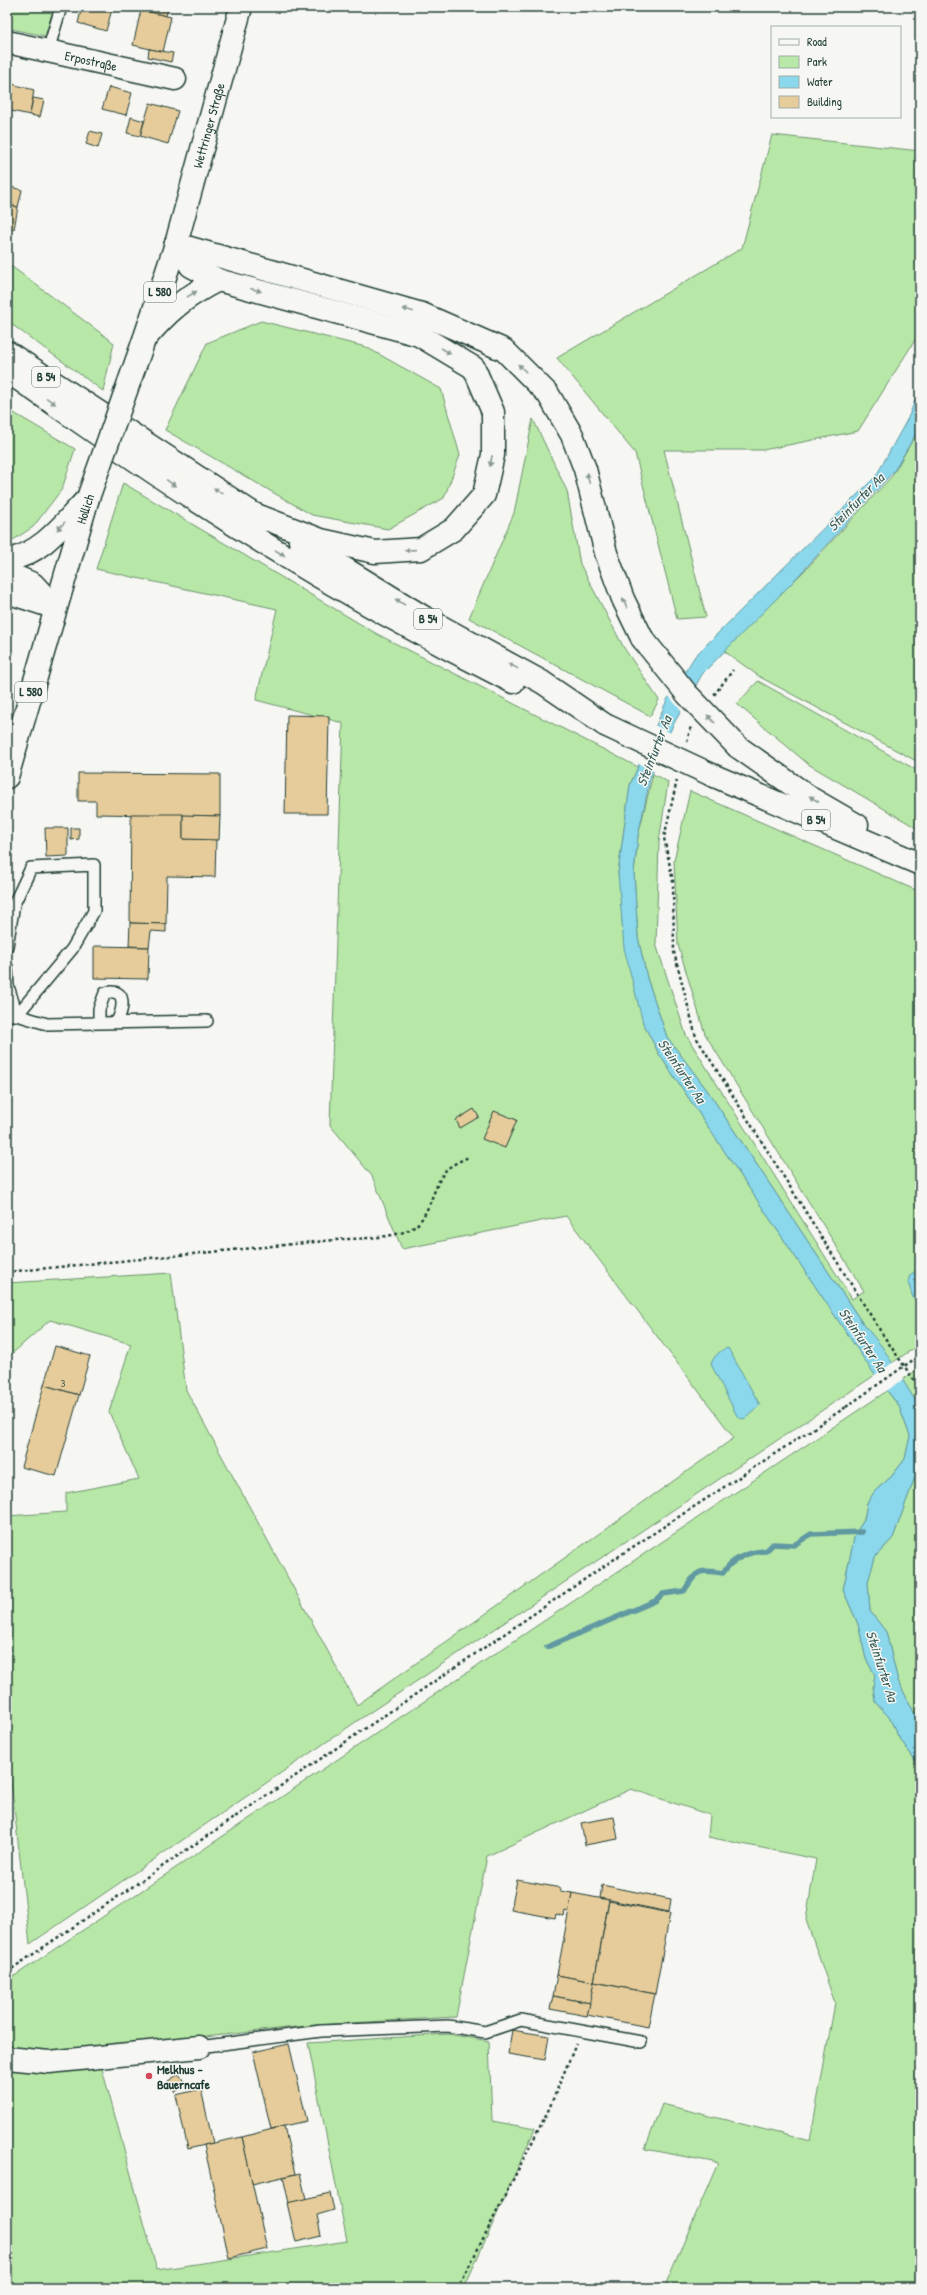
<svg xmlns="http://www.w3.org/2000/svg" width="927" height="2295" font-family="'Patrick Hand',sans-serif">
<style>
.green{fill:#b8e8a7;stroke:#6c926e}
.water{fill:#8bd7eb;stroke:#6099a2}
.pier{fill:#f6f6f2}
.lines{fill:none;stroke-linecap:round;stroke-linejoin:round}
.stream{stroke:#6099a2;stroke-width:5.5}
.building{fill:#e7cc9b;stroke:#1f3d34}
.service-casing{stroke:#1f3d34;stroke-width:14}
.minor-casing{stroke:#1f3d34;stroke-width:25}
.secondary-casing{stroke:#1f3d34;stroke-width:25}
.primary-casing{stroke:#1f3d34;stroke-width:25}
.trunk-casing{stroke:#1f3d34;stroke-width:25}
.path{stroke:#1f3d34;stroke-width:2.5;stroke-dasharray:3 3;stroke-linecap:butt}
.service{stroke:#f6f6f2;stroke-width:11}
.minor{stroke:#f6f6f2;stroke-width:22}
.secondary{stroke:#f6f6f2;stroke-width:22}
.primary{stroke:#f6f6f2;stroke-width:22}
.trunk{stroke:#f6f6f2;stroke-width:22}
.primary-bridge-casing{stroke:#1f3d34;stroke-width:25;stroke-linecap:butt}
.trunk-bridge-casing{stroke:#1f3d34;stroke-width:25;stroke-linecap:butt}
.path-bridge{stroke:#1f3d34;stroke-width:2.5;stroke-dasharray:3 3;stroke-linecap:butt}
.primary-bridge{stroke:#f6f6f2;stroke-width:22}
.trunk-bridge{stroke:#f6f6f2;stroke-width:22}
.oneway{fill:#8a9a93}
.poi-dot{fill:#d1495b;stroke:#f6f6f2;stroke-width:1.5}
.labels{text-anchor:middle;stroke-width:3;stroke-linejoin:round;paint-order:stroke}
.number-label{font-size:11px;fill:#51614e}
.shield{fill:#f6f6f2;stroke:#60746d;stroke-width:1}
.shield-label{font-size:12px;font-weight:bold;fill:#1f3d34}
.street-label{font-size:13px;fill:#1f3d34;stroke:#f6f6f2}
.poi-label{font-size:13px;font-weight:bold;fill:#1f3d34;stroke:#f6f6f2;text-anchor:start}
.water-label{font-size:14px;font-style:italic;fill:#355c59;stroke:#f6f6f2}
</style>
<rect width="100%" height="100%" fill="#f6f6f2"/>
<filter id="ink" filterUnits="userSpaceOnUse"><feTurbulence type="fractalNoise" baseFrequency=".025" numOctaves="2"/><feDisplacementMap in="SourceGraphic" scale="8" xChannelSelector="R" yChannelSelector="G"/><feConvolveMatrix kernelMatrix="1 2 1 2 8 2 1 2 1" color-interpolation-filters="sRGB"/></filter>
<g filter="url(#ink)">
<!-- green -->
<g class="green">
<polygon points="7,7 54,7 45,36 7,28"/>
<polygon points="772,135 920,151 920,332 858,431 763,450 664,450 706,617 677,619 635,453 557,358 742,248"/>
<polygon points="7,263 114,343 103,391 7,321"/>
<polygon points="261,321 366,347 441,389 460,455 444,498 388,529 312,515 165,430 207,343"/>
<polygon points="7,409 75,449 62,489 33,527 7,544"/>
<polygon points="533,419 567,491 580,564 624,648 659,700 650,716 469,618 514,513"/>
<polygon points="920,427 920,763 760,677 724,651 807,568 892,476"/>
<polygon points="123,483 377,634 638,767 630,785 618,873 643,1023 659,1054 875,1375 363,1717 30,1944 7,1748 7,1516 66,1512 66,1493 139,1479 109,1412 131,1344 50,1320 7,1358 7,1283 171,1273 186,1390 357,1705 734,1438 566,1216 402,1249 372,1176 330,1125 343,723 256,700 277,609 96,569"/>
<polygon points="758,681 920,772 920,830 808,764 737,704"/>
<polygon points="653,774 668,782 659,842 656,944 686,1035 852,1299 864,1291 705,1034 678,945 674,861 690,791 920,892 920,1344 892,1363 861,1321 707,1090 667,1037 647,978 638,937 634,873 638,836"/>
<polygon points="920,1368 920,1408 902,1380"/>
<polygon points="887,1391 899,1406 910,1436 905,1459 891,1477 875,1491 867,1503 864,1520 855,1534 843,1590 858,1624 866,1659 875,1675 873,1686 875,1702 889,1717 898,1736 920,1767 920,2288 664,2288 718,2163 645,2149 662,2104 810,2141 835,2003 806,1920 816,1859 708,1837 710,1815 631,1789 487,1856 456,2017 315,2025 48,2054 7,2050 7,1981"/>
<polygon points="920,1463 920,1724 898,1681 886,1632 870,1611 868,1581 875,1557 893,1538"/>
<polygon points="448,2034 489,2041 492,2121 535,2129 464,2288 7,2288 7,2069 101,2065 157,2270 347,2241 308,2043"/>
</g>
<!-- water -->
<g class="water">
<polygon points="920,388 920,427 894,471 791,584 703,673 673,725 650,779 638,836 634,873 638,937 647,978 667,1037 707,1090 861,1321 883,1348 920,1408 920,1463 893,1538 875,1557 868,1582 870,1611 886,1632 898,1681 920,1724 920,1767 898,1736 889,1717 875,1702 873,1686 875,1675 866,1659 858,1624 843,1590 855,1534 864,1520 867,1503 875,1491 891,1477 905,1459 910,1436 899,1406 872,1371 659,1054 643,1023 624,948 618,873 630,785 667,700 695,656 876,476 908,418"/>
<polygon points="920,1268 920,1300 913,1298 908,1282 910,1275"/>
<path d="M 728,1348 L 760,1405 L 746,1418 L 742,1419 L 737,1416 L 711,1364 C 713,1357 721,1349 728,1348 Z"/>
</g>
<!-- pier -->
<g class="pier">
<polygon points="683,671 697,687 682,712 668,695"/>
<polygon points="654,725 671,733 656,772 637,763"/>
<polygon points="894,1362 904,1379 885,1392 873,1376"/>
</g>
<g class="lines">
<!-- stream -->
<path class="stream" d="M 547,1647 L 655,1601 L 663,1594 L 684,1591 C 698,1570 697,1569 723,1573 C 731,1559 750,1551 766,1551 L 773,1544 L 794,1545 L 811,1534 L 862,1532"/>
</g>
<!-- building -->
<g class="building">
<polygon points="82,7 112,9 106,31 78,23"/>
<polygon points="146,7 164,7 168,8 166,16 145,11"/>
<polygon points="141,10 171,17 163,52 133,45"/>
<polygon points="149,49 173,53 171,62 148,57"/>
<polygon points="12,84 34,90 30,115 7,110"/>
<polygon points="109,87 132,93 126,115 102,109"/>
<polygon points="33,98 44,100 40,117 30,115"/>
<polygon points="150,103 178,111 168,144 140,136"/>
<polygon points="131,117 144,121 140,136 127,133"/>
<polygon points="90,131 102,134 98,148 86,144"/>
<polygon points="7,186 22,190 18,207 7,205"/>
<polygon points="8,205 18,207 14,229 7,227"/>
<polygon points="287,715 329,716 327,814 285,814"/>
<polygon points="78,773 220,774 220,816 96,814 96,801 78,801"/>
<polygon points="131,814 183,814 183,839 216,839 215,877 167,876 166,924 130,923"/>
<polygon points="183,815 220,816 219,840 183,839"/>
<polygon points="45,828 68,828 68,856 46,857"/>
<polygon points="71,828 79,828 79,839 71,840"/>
<polygon points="130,923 166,924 166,932 151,931 149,947 129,946"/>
<polygon points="94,946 149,947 148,979 94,978"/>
<polygon points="474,1109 479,1117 460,1128 456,1120"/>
<polygon points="494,1111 517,1120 505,1148 482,1139"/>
<polygon points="55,1346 90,1356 79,1395 44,1385"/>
<polygon points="44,1385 79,1395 56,1476 21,1467"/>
<polygon points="614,1817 618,1839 585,1845 581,1823"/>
<polygon points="517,1880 561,1888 560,1891 572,1893 569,1912 565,1911 564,1916 556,1914 555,1918 511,1910"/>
<polygon points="602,1885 671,1899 669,1912 600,1898"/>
<polygon points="572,1893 609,1900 594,1982 557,1975"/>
<polygon points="609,1901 670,1913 655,1994 594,1982"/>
<polygon points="557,1975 594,1982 590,2003 553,1996"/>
<polygon points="594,1982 655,1994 648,2027 587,2015"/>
<polygon points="553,1996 590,2003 587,2016 550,2009"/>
<polygon points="512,2030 549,2036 545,2060 508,2054"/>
<polygon points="289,2044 307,2121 271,2129 253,2052"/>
<polygon points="179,2074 186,2085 175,2092 168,2081"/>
<polygon points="201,2089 213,2143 188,2149 176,2095"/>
<polygon points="284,2126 295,2174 252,2184 242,2137"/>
<polygon points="242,2137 267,2249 229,2258 204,2145"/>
<polygon points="300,2173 306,2199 289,2203 283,2177"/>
<polygon points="330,2193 334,2210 317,2215 321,2236 296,2242 287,2203"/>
</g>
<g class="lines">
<defs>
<g id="service">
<polyline points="48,51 61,7"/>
<polyline points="7,946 14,904 31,868 94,865 94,911 72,949 17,1015"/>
<polyline points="7,967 8,986 17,1015"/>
<polyline points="7,1015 17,1015 47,1024 207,1021"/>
<path d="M 99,1022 L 99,1009 L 105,993 C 128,987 123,1009 117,1022"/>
<polyline points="199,2047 321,2031 448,2026 485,2032 521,2020 641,2042"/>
</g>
<g id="minor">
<path id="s1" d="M 7,42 L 175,79"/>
<polyline points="7,2058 49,2062 199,2047"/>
</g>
<g id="secondary">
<path id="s2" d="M 176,244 L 241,7"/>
</g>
<g id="primary">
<polyline points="144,340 176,244"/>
<polyline points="7,777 88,498"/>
</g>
<g id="trunk">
<polyline points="176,244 191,266 218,280 419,335 474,368 493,412 493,455 484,495 454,529 421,549 375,552 321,540 251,513"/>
<polyline points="176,244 422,314 504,350 548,394 572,435 585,469 606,553 623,599 642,638"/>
<path d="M 144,340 C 168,311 185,297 218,280"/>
<polyline points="7,352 263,520"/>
<path d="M 7,371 C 69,414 130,458 194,499 C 297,566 404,627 513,682"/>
<polyline points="300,541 425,618 542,682 605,725"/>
<path d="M 7,560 C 41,555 65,522 88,498"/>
<polyline points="7,573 33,584 55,608"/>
<polyline points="7,592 53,607"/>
<polyline points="738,747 812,799 857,825"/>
<polyline points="712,775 920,864"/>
</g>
</defs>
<!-- service casing -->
<use href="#service" class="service-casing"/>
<!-- minor casing -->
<use href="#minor" class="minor-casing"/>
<!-- secondary casing -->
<use href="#secondary" class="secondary-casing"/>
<!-- primary casing -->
<use href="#primary" class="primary-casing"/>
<!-- trunk casing -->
<use href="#trunk" class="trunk-casing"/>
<!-- path -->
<g class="path">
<polyline points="714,695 733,670"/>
<polyline points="687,742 691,726"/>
<polyline points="677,780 664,838 673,881 674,952 696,1037 883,1335 920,1389"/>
<path d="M 7,1272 L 345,1239 C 362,1239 401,1237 414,1227 C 430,1216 433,1184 447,1169 C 453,1164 462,1160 469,1157"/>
<polyline points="7,1972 616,1558 846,1407"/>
<polyline points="458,2288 549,2109 576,2044"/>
</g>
<!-- service -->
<use href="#service" class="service"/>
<!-- minor -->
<use href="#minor" class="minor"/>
<!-- secondary -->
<use href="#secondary" class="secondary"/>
<!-- primary -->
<use href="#primary" class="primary"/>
<!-- trunk -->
<use href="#trunk" class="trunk"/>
<defs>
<polyline id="primary-bridge" points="88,498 144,340"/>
<g id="trunk-bridge">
<polyline points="642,638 687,694 738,747"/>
<polyline points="605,725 712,775"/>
</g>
</defs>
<!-- primary-bridge casing -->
<use href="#primary-bridge" class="primary-bridge-casing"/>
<!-- trunk-bridge casing -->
<use href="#trunk-bridge" class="trunk-bridge-casing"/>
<!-- path-bridge -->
<polyline class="path-bridge" points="846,1407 920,1355"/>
<!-- primary-bridge -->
<use href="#primary-bridge" class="primary-bridge"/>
<!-- trunk-bridge -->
<use href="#trunk-bridge" class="trunk-bridge"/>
</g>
<!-- one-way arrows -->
<defs><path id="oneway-solid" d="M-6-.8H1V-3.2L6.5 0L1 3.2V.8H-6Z"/></defs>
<g class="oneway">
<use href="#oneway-solid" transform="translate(256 290) rotate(15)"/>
<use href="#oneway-solid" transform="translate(192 294) rotate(-31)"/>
<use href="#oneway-solid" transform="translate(408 310) rotate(-164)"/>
<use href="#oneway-solid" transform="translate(446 351) rotate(31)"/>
<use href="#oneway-solid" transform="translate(522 368) rotate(-135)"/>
<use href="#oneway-solid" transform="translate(51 401) rotate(35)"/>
<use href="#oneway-solid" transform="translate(491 461) rotate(102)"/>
<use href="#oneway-solid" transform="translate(588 478) rotate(-104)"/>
<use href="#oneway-solid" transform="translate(171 483) rotate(35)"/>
<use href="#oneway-solid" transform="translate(218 491) rotate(-147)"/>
<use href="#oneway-solid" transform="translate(61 526) rotate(134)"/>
<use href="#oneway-solid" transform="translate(410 550) rotate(176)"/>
<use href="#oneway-solid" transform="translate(280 553) rotate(32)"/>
<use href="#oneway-solid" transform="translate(400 602) rotate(-148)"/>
<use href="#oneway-solid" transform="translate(625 603) rotate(-115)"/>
<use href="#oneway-solid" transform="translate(513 666) rotate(-151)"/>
<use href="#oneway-solid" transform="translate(711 719) rotate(-134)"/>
<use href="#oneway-solid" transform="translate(814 799) rotate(-148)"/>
</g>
</g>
<!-- markers -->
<circle class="poi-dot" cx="149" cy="2076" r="4"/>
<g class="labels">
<!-- number labels -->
<g class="number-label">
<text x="63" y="1387">3</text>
</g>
<!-- shield labels -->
<g class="shield">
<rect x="144" y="282" width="32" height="20" rx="3"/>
<rect x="32" y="367" width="28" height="20" rx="3"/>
<rect x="414" y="609" width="28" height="20" rx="3"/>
<rect x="15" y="682" width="32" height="20" rx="3"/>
<rect x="802" y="810" width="28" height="20" rx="3"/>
</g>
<g class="shield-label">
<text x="160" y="296">L 580</text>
<text x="46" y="381">B 54</text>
<text x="428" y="623">B 54</text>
<text x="31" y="696">L 580</text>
<text x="816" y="824">B 54</text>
</g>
<!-- street labels -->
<g class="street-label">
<text dy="5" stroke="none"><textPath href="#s1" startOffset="86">Erpostraße</textPath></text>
<text dy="5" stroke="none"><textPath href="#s2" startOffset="123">Wettringer Straße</textPath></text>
<text transform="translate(85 509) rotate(-72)" y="5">Hollich</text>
</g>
<!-- poi labels -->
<g class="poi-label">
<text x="157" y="2074">Melkhus -<tspan x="157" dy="15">Bauerncafe</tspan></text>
</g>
<!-- water labels -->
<g class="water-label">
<text transform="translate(856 502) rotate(-46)" y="5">Steinfurter Aa</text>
<text transform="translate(654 751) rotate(-69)" y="5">Steinfurter Aa</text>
<text transform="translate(682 1071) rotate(56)" y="5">Steinfurter Aa</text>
<text transform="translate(863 1340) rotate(56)" y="5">Steinfurter Aa</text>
<text transform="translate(882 1666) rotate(72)" y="5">Steinfurter Aa</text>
</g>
</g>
<!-- margin -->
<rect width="927" height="2295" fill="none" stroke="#f6f6f2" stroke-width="24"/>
<rect x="12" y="12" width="903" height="2271" fill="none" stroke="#1f3d34" stroke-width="1.5" filter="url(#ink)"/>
<!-- legend -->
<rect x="771" y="26" width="130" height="92" fill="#f6f6f2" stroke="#a0aca6"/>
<rect x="779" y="39" width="20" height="6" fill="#f6f6f2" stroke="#a0aca6"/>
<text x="807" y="46" font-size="12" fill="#1f3d34">Road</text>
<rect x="779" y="56" width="20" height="12" fill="#b8e8a7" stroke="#a0aca6"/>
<text x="807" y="66" font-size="12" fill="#1f3d34">Park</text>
<rect x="779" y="76" width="20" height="12" fill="#8bd7eb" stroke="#a0aca6"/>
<text x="807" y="86" font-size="12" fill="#1f3d34">Water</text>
<rect x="779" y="96" width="20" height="12" fill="#e7cc9b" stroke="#a0aca6"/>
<text x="807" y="106" font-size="12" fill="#1f3d34">Building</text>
</svg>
